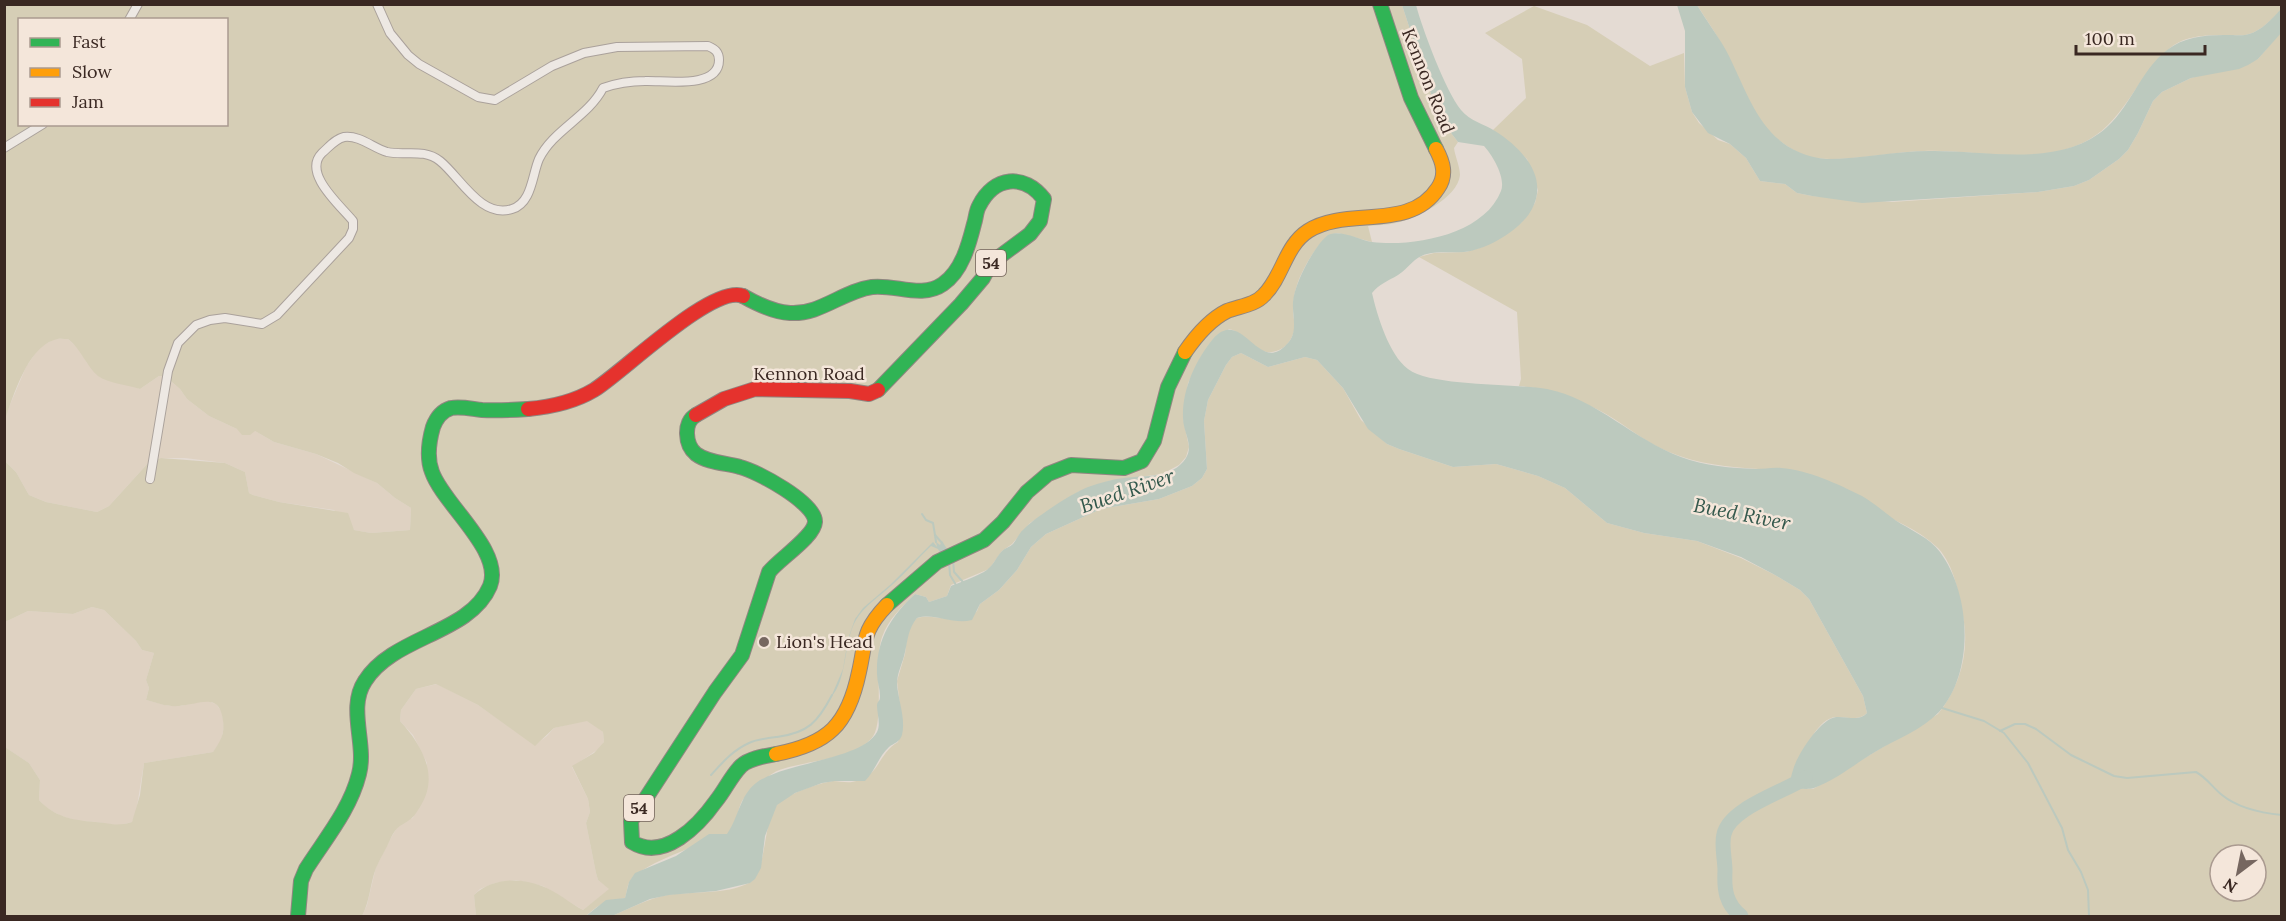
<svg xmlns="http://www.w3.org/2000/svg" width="2286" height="921" font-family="Lora,serif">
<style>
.farmland{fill:#dfd2c2}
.green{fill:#d6ceb6;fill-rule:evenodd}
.water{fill:#bcc9be}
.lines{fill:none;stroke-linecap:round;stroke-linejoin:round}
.stream{stroke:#bcc9be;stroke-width:2}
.river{stroke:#bcc9be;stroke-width:15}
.street-casing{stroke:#aaa19b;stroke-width:10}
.fast-casing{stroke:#908681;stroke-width:16}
.slow-casing{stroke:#908681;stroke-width:16}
.jam-casing{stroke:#908681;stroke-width:16}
.street{stroke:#ede8e3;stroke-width:8}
.fast{stroke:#30b455;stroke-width:14}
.slow{stroke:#ff9f0a;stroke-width:14}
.jam{stroke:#e5322d;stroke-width:14}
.poi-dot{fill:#766760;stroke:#f4e6da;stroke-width:2}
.labels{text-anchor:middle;stroke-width:5;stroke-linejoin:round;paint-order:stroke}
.shield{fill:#f4e6da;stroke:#726159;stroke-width:1.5}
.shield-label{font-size:16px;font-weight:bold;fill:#3a2822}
.street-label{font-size:18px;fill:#3a2822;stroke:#f4e6da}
.poi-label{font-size:18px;fill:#3a2822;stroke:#f4e6da;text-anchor:start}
.water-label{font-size:20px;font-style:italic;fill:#33584c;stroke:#f4e6da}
</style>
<rect width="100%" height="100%" fill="#e4dbd3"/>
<!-- farmland -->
<g class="farmland">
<polygon points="54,339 68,339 81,351 87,363 140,389 159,376 165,376 180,389 187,399 209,416 237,429 255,431 274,442 316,454 377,483 395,498 411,508 410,530 371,533 354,530 334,510 279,502 253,495 249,493 245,472 225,463 185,458 161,458 150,461 109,506 97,512 46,502 29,495 16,472 5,461 4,419 26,367 39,348"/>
<polygon points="92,607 104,610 136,641 142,650 154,653 146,680 149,688 146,700 169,706 181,706 205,700 216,704 222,712 224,726 221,741 213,752 144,763 136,812 132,822 116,826 97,822 78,821 61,816 47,808 39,800 40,780 29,763 5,747 5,622 28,611 73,614"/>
<polygon points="437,684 478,705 535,745 547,736 554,728 587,720 603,732 604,742 600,748 572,767 588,799 590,812 586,823 596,873 598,880 610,889 583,910 543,886 516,880 495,883 480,889 474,895 476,916 362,916 367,905 376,867 392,836 400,823 413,818 427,763 413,735 400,721 401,710 416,689"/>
</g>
<!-- green -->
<g class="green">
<path d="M 2281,4 L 2282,9 C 2273,18 2261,31 2249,34 C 2244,36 2237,35 2231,35 C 2211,35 2187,34 2170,48 C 2138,74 2126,118 2090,139 C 2040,168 1977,149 1924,151 C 1890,152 1848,162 1815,158 C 1802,156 1785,146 1775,137 C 1748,114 1737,74 1721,43 C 1714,30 1705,18 1697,5 Z"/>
<path d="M 5,5 L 1402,5 L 1437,112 L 1444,124 L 1458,142 L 1454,148 C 1455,156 1460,167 1460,175 C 1458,198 1415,219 1396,223 C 1387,225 1377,225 1368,226 L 1372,242 L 1338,233 C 1322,232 1301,271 1297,285 C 1294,293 1293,304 1293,312 C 1293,318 1296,325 1294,331 C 1291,342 1284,350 1272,352 C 1254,354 1245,332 1229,329 L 1205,351 L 1188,383 L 1183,418 L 1189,447 L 1186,457 L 1179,465 L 1162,474 L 1109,481 L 1078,492 L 1030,523 L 1012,544 L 1002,551 L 989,569 L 951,585 L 947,596 L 929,602 L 926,597 L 915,594 C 902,606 888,620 882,637 C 873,663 886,724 871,739 C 850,761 804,760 777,771 C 770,774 746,794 742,801 C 737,810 737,827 728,834 C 724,837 715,839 711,840 C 691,848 641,865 630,881 C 627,885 627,893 625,898 C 604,902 602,902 586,916 L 476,916 L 474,895 C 491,878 520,877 542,886 C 556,891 570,903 583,910 L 609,889 L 598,880 L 596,873 L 586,823 L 590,812 L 588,799 L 572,766 L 594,753 L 604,742 L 603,732 L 587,721 L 554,728 L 535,746 L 478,705 L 436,684 L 416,689 L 401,710 L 400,721 C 422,745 440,776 420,807 C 418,810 415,815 412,818 C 401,827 398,823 390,840 C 386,849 380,859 376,868 C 370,884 370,901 362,916 L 5,916 L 5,747 L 29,763 L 40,780 L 39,800 C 55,817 72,820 95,822 C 112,823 114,827 132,822 L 140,795 L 144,763 L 213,752 C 220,742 225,734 223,721 C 220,691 198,705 179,706 C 167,707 157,703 146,700 L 149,688 L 146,680 L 154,653 L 142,650 L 136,641 L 104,610 L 92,607 L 73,614 L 28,611 L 5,622 L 5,461 L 16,472 L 29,495 L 46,502 L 97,512 L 109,506 L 150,461 L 161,458 L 225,463 L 245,472 L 249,493 L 253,495 L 279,502 L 348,513 L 354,530 L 371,533 L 410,530 L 411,508 L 395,498 L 377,483 L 354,473 L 338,463 L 316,454 L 274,442 L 255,431 L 250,435 L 242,435 L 237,429 L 209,416 L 187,399 L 180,389 L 165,376 L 159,376 L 140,389 C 128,385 108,383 98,376 C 86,366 82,350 68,339 C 64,339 58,338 54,340 C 27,349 14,395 5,419 ZM 20,20 L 226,20 L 226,124 L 20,124 Z"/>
<path d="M 1534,6 L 1587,25 L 1650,66 L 1684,53 L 1685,87 L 1692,112 L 1699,123 L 1718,140 L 1730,144 L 1746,158 L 1760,181 L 1785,184 L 1797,193 L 1812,196 L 1892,202 L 2038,192 L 2074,186 L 2089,180 L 2119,159 L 2128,150 L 2138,133 L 2153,101 L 2162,92 L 2191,78 L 2258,59 L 2281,32 L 2281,916 L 612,916 C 630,908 648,899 667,895 C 694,891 725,895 749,883 C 766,876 763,826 775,807 C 783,795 819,783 833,781 C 839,781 846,783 852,782 C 880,778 877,754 898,742 L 902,723 L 897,681 L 905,654 L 907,637 L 911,625 L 917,618 C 931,614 950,621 966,621 L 977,611 L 980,604 L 999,590 L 1017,570 L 1031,547 L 1046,534 L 1101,509 L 1159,499 L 1192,486 L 1202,478 L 1207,469 L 1204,421 L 1208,400 L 1226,365 L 1232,357 L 1241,353 L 1268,367 L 1305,357 L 1317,360 L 1343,388 L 1361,420 L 1387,444 L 1399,449 L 1453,467 L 1496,464 L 1538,476 L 1565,488 L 1607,523 L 1644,533 L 1697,541 L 1741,558 L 1775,575 L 1800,590 L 1809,599 L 1863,696 L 1867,713 C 1858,722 1846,716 1835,717 C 1811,721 1798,769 1790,788 L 1813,789 L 1938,714 C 1960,686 1970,652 1963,616 C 1959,594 1954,565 1938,548 C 1913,524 1877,513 1845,501 C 1816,490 1788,479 1759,469 C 1729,467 1697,464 1669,452 C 1646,443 1627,426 1606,414 C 1578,399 1551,389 1519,386 L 1521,379 L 1517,312 L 1419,257 L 1434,253 L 1466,252 L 1482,247 L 1521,223 L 1535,203 L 1538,190 L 1527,159 L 1493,130 L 1526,98 L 1522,59 L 1485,33 ZM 2220,855 L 2256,855 L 2256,891 L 2220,891 Z"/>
</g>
<!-- water -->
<g class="water">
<path d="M 1402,5 L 1416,5 C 1422,28 1446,92 1461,110 C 1470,121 1484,124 1495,131 C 1522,148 1549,177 1532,209 C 1521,230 1487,250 1464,252 C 1452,253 1439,251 1427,254 C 1414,257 1409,268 1398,275 C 1388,281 1379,284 1372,293 C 1377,315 1389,355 1408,369 C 1432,387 1513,383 1547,389 C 1597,399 1634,440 1681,457 C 1704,466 1732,468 1756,469 C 1764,469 1773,467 1781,468 C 1808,470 1838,484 1862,496 C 1874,503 1884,512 1895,520 C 1909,529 1930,538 1940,552 C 1971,594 1975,672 1939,712 C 1922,730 1896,739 1875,752 C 1856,763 1836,780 1814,788 C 1807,790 1797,788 1789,788 C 1790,782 1791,776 1793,770 C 1797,755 1820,719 1836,717 C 1847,716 1859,722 1867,713 L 1863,696 L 1809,599 L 1800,590 L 1775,575 L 1741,557 L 1697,541 L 1644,533 L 1607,523 L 1565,488 L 1538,476 L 1496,464 L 1453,467 L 1399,449 L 1387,444 L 1368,429 L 1343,388 L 1317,360 L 1305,357 L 1268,367 L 1241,353 L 1232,357 L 1226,365 L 1208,400 L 1204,421 L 1207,469 L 1202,478 L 1192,486 L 1159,499 L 1101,509 L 1046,534 L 1031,547 L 1017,570 L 999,590 L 980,604 L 972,620 C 952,625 934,612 917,618 C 908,629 908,639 905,652 C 903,663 897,672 897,684 C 898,699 906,719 902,735 C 900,742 894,743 889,747 C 879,756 875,771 865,781 L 835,781 L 822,783 L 795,793 L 777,805 L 765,836 L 761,868 L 755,879 L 750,883 L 716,891 L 669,895 L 650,899 L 612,916 L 586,916 L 606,900 L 625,898 L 629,882 L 635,873 L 676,856 L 709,834 L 727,834 C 738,819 740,795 756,783 C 784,762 862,760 877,732 C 881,724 877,714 877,705 C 878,700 880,702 880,696 C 880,689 877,681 877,674 C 876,640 891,616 915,594 L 926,597 L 929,602 L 947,596 L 951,586 C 959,583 983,574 988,569 C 994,564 997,556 1002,551 C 1005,548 1010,547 1013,544 C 1017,539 1019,533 1024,529 C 1034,518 1074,492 1088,487 C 1100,483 1112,479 1124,478 C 1146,475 1172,479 1186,458 C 1194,445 1183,432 1183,418 C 1182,390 1195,361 1213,339 C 1242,306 1258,375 1286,345 C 1299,333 1292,317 1293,302 C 1294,284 1314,246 1328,235 C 1341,229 1359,240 1372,242 C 1413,247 1484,235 1501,191 C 1506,178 1493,156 1484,146 L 1458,142 L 1444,124 L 1437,112 Z"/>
<path d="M 1677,5 L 1697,5 C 1707,22 1720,38 1729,56 C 1752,103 1765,152 1826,159 C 1861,159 1895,151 1930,151 C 1986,150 2061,169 2107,127 C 2133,104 2142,65 2173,46 C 2191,35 2211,35 2231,35 C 2236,35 2244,36 2249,34 C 2261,31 2273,18 2281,9 L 2282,32 L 2258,59 L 2248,65 L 2239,69 L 2191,78 L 2162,92 L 2153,101 L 2138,133 L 2128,150 L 2119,159 L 2089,180 L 2074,186 L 2038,192 L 1862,203 L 1812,196 L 1797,193 L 1785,184 L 1760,181 L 1746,158 L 1730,144 L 1708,133 L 1692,112 L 1685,87 L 1685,31 Z"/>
<path d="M 942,541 L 954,560 L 946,564 L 938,549 L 931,546 C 918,558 906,573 892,585 C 880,596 864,606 856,620 C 843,642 848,679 831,697 L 843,669 L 848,639 L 855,619 L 863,608 L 890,585 L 933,542 L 937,547 L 936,542 L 940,545 Z"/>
</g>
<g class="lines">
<!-- stream -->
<g class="stream">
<polyline points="922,514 926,520 933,523 935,535 942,543"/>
<polyline points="935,535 936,542"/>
<polyline points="953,560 954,572 963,582"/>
<polyline points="949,562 950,575 956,585"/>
<polyline points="1942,708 1984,721 2004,733 2028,763 2062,828 2068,850 2081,872 2088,890 2089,916"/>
<path d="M 2000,731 L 2015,724 L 2025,724 L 2036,729 L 2071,755 L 2114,776 L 2127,778 L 2196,772 C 2207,778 2212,787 2222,795 C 2238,808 2261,813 2282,815"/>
<path d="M 711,775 C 722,763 733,750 749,743 C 758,739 768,738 777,737 C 808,733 818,722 832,695"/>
</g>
<!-- river -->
<path class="river" d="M 1741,916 C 1726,904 1724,890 1725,871 C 1725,859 1721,845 1724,834 C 1730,808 1784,792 1805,778"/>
<defs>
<g id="street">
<polyline points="129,20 138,4"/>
<polyline points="4,148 43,124"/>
<path d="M 150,479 L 168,371 L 178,343 L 196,325 L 210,320 L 225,318 L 262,324 L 277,315 L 349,238 L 353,229 L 353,221 C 340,205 302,173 322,153 C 329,147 335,139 344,137 C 360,135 373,148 387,152 C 404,156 424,148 440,161 C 460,177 481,219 512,209 C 532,203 532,175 539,159 C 553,130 588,117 603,88 C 617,83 631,81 645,81 C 663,80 719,90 719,60 C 719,52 715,49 708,46 L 617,47 L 584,53 L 552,66 L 495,100 L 478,97 L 419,64 L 408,55 L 390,33 L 377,4"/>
</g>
<g id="fast">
<polyline points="1380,4 1411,98 1436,149"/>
<path d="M 743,296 C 757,304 773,312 790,313 C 820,315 843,291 872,287 C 895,284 922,299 943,284 C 962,271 969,244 974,224 C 976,218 976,211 979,206 C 994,176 1024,173 1044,199 L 1040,221 L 1030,234 L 991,263 L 983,278 L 961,304 L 878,390"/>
<path d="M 696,415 C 683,422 685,445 696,454 C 708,463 726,463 740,467 C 757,471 816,503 815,522 C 814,537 779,559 769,572 L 742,655 L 715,692 L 631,821 L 632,842 C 664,862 699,825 716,801 C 725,790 731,776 741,766 C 750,758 765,756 776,754"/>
<polyline points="887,605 937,562 984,540 1003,522 1027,492 1048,474 1071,465 1124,468 1142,461 1154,441 1168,387 1185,352"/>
<path d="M 298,916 L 301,881 L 306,869 C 325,839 350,810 359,774 C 367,744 347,708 365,681 C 393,636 470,634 490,586 C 504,551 443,504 432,472 C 427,459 429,441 433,427 C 436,419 441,411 451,408 C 461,406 472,409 482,410 C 498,411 513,410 528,409"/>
</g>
<g id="slow">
<path d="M 1185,352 C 1196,336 1209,320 1227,311 C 1240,306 1255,305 1264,295 C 1283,276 1285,246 1308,231 C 1347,206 1410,232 1438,188 C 1447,175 1443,162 1436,149"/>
<path d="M 776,754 C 828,744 848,725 859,672 C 866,641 862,631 887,605"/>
</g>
<g id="jam">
<path d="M 528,409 C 551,407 574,402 594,390 C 622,373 712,284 743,296"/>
<polyline points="696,415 724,399 755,389 850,391 869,394 878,390"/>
</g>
</defs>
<!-- street casing -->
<use href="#street" class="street-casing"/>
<!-- fast casing -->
<use href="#fast" class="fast-casing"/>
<!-- slow casing -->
<use href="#slow" class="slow-casing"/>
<!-- jam casing -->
<use href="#jam" class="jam-casing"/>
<!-- street -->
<use href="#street" class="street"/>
<!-- fast -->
<use href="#fast" class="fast"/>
<!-- slow -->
<use href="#slow" class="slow"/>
<!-- jam -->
<use href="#jam" class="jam"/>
</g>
<!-- markers -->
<circle class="poi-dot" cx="764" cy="642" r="6"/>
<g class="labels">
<!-- shield labels -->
<g class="shield">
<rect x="976" y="250" width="30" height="26" rx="4.5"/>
<rect x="624" y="795" width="30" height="26" rx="4.5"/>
</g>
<g class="shield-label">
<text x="991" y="269">54</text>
<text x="639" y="814">54</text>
</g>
<!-- street labels -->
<g class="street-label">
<text transform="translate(1428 81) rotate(68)" y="6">Kennon Road</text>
<text x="809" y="380">Kennon Road</text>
</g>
<!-- poi labels -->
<g class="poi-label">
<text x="776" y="648">Lion's Head</text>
</g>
<!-- water labels -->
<g class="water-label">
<text transform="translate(1127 491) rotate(-19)" y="7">Bued River</text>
<text transform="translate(1742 514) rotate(11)" y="7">Bued River</text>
</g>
</g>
<!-- border -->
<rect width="2286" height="921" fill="none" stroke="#3a2822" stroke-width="12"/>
<!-- legend -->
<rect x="18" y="18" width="210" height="108" fill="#f4e6da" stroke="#aa9a90" stroke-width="1.5"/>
<rect x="30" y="38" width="30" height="9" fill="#30b455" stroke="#aa9a90" stroke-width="1.5"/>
<text x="72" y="48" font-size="18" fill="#3a2822">Fast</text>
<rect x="30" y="68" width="30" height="9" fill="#ff9f0a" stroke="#aa9a90" stroke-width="1.5"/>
<text x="72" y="78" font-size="18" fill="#3a2822">Slow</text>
<rect x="30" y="98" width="30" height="9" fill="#e5322d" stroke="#aa9a90" stroke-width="1.5"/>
<text x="72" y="108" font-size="18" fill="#3a2822">Jam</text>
<!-- north arrow -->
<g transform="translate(2238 873) rotate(212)"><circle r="28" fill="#f4e6da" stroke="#aa9a90" stroke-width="1.5"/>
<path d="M0-4.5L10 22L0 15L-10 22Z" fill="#766760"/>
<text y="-9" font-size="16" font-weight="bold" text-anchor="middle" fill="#3a2822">N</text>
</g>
<!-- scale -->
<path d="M2076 45v9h129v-9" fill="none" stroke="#3a2822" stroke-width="3"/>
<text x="2085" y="45" font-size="18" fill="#3a2822" stroke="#f4e6da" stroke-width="4.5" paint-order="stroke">100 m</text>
</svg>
